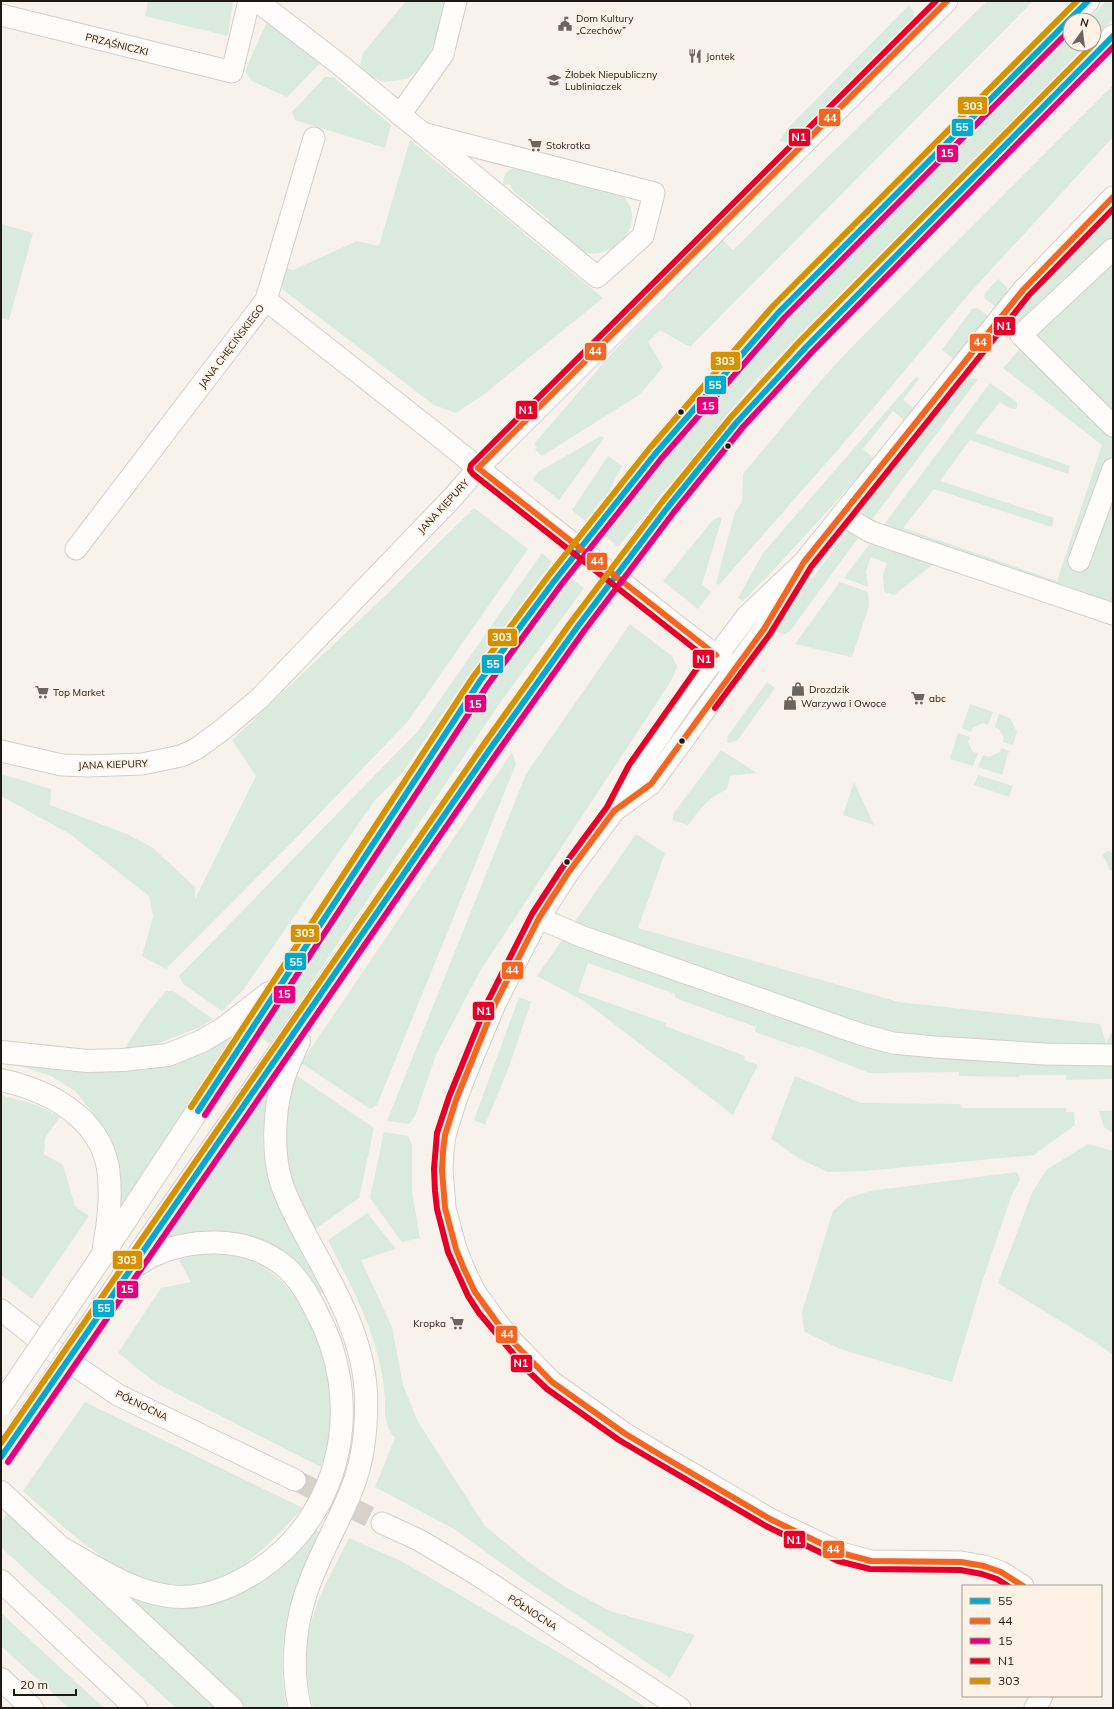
<svg xmlns="http://www.w3.org/2000/svg" width="1114" height="1709" font-family="Mulish,sans-serif">
<style>
.green{fill:#daeade}
.lines{fill:none;stroke-linecap:round;stroke-linejoin:round}
.minor-tunnel{stroke:#d7d1cc;stroke-width:21;stroke-dasharray:21 10;stroke-linecap:butt}
.minor-casing{stroke:#d5cfca;stroke-width:23}
.major-casing{stroke:#d5cfca;stroke-width:24}
.minor{stroke:#fefdfc;stroke-width:21}
.major{stroke:#fefdfc;stroke-width:22}
.minor-bridge-casing{stroke:#d5cfca;stroke-width:23;stroke-linecap:butt}
.major-bridge-casing{stroke:#d5cfca;stroke-width:24;stroke-linecap:butt}
.minor-bridge{stroke:#fefdfc;stroke-width:21}
.major-bridge{stroke:#fefdfc;stroke-width:22}
.bus-1-casing{stroke:#fef2e6;stroke-width:9}
.bus-2-casing{stroke:#fef2e6;stroke-width:9}
.bus-3-casing{stroke:#fef2e6;stroke-width:9}
.bus-4-casing{stroke:#fef2e6;stroke-width:9}
.bus-5-casing{stroke:#fef2e6;stroke-width:9}
.bus-1{stroke:#00a9ce;stroke-width:6}
.bus-2{stroke:#f26522;stroke-width:6}
.bus-3{stroke:#e5007d;stroke-width:6}
.bus-4{stroke:#e4002b;stroke-width:6}
.bus-5{stroke:#d69103;stroke-width:6}
.bus-dot{fill:#1e1914;stroke:#fef2e6;stroke-width:1.5}
.labels{text-anchor:middle;stroke-width:3.5;stroke-linejoin:round;paint-order:stroke}
.poi-label{font-size:10px;fill:#1e1914;stroke:#fef2e6;text-anchor:start}
.street-label{font-size:10px;fill:#1e1914;stroke:#fef2e6}
.line-badge{stroke:#fef2e6;stroke-width:1.5}
.badge-label{font-size:11px;text-anchor:middle;font-weight:bold;fill:#fff}
</style>
<rect width="100%" height="100%" fill="#f8f2ec"/>
<!-- green -->
<g class="green">
<polygon points="148,1 233,1 228,36 145,16"/>
<polygon points="406,1 446,1 434,44 425,63 407,79 384,82 368,76 360,67 363,53"/>
<polygon points="987,1 1033,1 691,346 686,345 660,330 648,342 663,367 639,395 542,456 535,450 537,448 534,444 613,352 722,239 733,250"/>
<polygon points="1106,1 1113,1 1113,19 1094,38 1094,20 1087,20"/>
<polygon points="909,5 914,13 914,18 797,138 787,142 779,141 790,126"/>
<polygon points="268,19 322,61 287,97 252,81 245,71"/>
<path d="M 1070,37 L 1070,44 L 1088,44 L 761,374 L 618,547 L 605,536 C 634,501 662,464 691,430 C 810,292 942,165 1070,37 Z"/>
<polygon points="325,77 333,77 391,125 385,148 295,120 292,112"/>
<polygon points="1113,85 1113,137 967,296 849,437 719,585 716,583 735,512 742,502 743,474 817,385 848,351"/>
<polygon points="410,140 603,298 483,395 456,413 434,405 282,289 286,268 293,270 357,241 379,246"/>
<path d="M 518,167 L 621,194 C 649,219 619,258 587,253 C 572,250 558,235 545,226 L 550,220 L 514,192 L 509,184 L 504,185 L 503,182 L 505,174 L 510,170 Z"/>
<polygon points="1113,211 1113,604 1065,585 1063,588 882,527 990,383 1017,402 1017,407 1016,409 1009,408 1000,402 975,433 1070,466 1068,474 970,440 940,481 1054,518 1052,527 934,489 903,528 1057,581 1102,445 1003,368 1030,338 1021,326 1012,319"/>
<polygon points="1,224 33,233 9,320 1,318"/>
<path d="M 998,279 C 1014,292 1007,294 996,307 L 984,298 L 985,293 Z"/>
<polygon points="977,308 989,317 955,360 942,350 972,309"/>
<path d="M 916,377 L 919,379 L 903,400 L 915,409 L 905,421 L 893,411 L 863,449 L 874,459 C 831,507 789,555 743,601 L 738,598 L 763,553 Z"/>
<polygon points="971,378 978,379 870,522 863,515 863,508 959,385 965,380"/>
<polygon points="601,436 604,438 559,500 533,479 538,472"/>
<polygon points="608,456 622,466 609,491 585,521 572,510"/>
<polygon points="474,508 528,549 408,721 300,834 166,969 142,956 153,917 149,896 70,834 1,796 1,774 51,789 50,805 127,834 153,848 195,887 195,899 256,776 232,740 383,598"/>
<polygon points="719,517 722,518 702,584 711,592 698,609 663,581 713,520"/>
<polygon points="853,530 859,535 858,538 790,631 785,634 780,633 775,629 846,533"/>
<polygon points="873,539 936,562 894,595 885,592 884,590 883,575 887,563 871,557 866,571 868,587 844,578"/>
<polygon points="542,553 552,562 471,672 403,772 375,800 243,990 222,1011 183,984 179,976 418,731"/>
<polygon points="572,579 584,588 500,703 270,1044 262,1038 490,691"/>
<polygon points="840,582 868,592 869,606 853,654 851,657 795,644"/>
<polygon points="630,624 672,656 677,667 671,681 480,971 436,1055 415,1116 409,1124 387,1121 526,774"/>
<polygon points="767,682 775,688 737,741 729,743 727,741 728,738 727,737"/>
<polygon points="970,704 993,712 988,725 983,723 972,728 971,732 962,728"/>
<polygon points="999,714 1010,718 1017,732 1013,745 1003,742 1004,738 999,729 995,727"/>
<polygon points="958,733 970,737 968,742 973,752 978,753 973,766 950,759"/>
<polygon points="1001,748 1009,751 1002,775 978,767 983,755 989,757 1000,752"/>
<path d="M 721,750 L 757,773 L 730,776 L 727,789 C 706,800 702,807 688,825 L 673,820 L 673,814 Z"/>
<polygon points="512,752 516,764 377,1105 370,1109 301,1063"/>
<polygon points="978,775 1013,786 1009,797 974,785"/>
<polygon points="854,782 874,825 843,815"/>
<polygon points="636,834 665,853 638,928 899,1002 1100,1024 1106,1043 1113,1030 1113,1045 1106,1043 1105,1061 1113,1064 1113,1079 1066,1080 1066,1075 1020,1075 1019,1077 959,1076 959,1072 869,1073 801,1046 800,1048 755,1032 756,1027 675,998 675,994 588,963 578,992 666,1023 665,1026 745,1056 744,1060 758,1065 733,1115 584,1001 537,976"/>
<polygon points="1109,851 1113,854 1113,871 1110,870 1102,854"/>
<polygon points="166,991 173,991 213,1019 198,1028 154,1045 125,1048 147,1014"/>
<polygon points="519,997 531,1002 509,1067 485,1125 474,1120"/>
<polygon points="231,1033 234,1034 121,1206 119,1163 105,1128 75,1091 51,1076 17,1065 69,1068 146,1070 181,1062 218,1044"/>
<path d="M 294,1074 L 374,1128 L 359,1198 L 324,1223 L 313,1230 C 302,1205 286,1177 285,1149 C 283,1124 289,1099 294,1074 Z"/>
<polygon points="795,1076 861,1103 960,1104 961,1108 1066,1108 1066,1112 1074,1112 1075,1125 1034,1155 864,1171 827,1172 800,1159 771,1139"/>
<polygon points="1,1095 37,1105 60,1117 45,1138 44,1154 63,1165 75,1206 89,1216 32,1299 1,1275"/>
<path d="M 263,1098 L 266,1100 C 265,1115 262,1129 263,1143 C 266,1198 299,1245 324,1293 L 318,1295 L 289,1260 L 161,1241 Z"/>
<polygon points="1099,1111 1113,1111 1113,1133 1104,1127"/>
<polygon points="384,1132 408,1136 412,1145 412,1191 420,1238 402,1242 370,1198"/>
<polygon points="1088,1144 1113,1151 1113,1355 1095,1342 998,1283 1032,1193 1046,1170"/>
<polygon points="1017,1172 1020,1179 1012,1194 982,1282 952,1382 840,1349 805,1332 803,1324 802,1312 833,1211 848,1198 870,1191"/>
<path d="M 367,1213 L 396,1249 L 361,1260 L 392,1327 L 403,1385 L 418,1422 L 485,1526 L 530,1563 L 567,1588 L 610,1611 L 695,1635 L 670,1678 L 525,1580 L 454,1529 L 375,1487 L 395,1438 C 381,1420 387,1410 384,1389 C 383,1377 380,1364 377,1353 C 367,1313 346,1277 328,1240 Z"/>
<path d="M 198,1254 C 214,1254 230,1254 246,1259 C 297,1275 330,1349 331,1399 C 331,1411 331,1426 329,1438 C 328,1448 324,1458 321,1467 L 156,1383 L 118,1353 L 161,1288 L 191,1282 L 179,1260 Z"/>
<path d="M 85,1402 L 303,1508 C 288,1524 273,1540 256,1555 C 251,1559 245,1565 239,1569 C 224,1577 190,1590 173,1587 C 113,1576 67,1530 23,1491 Z"/>
<polygon points="7,1513 220,1708 176,1708 1,1547 1,1523"/>
<path d="M 316,1529 L 321,1533 C 291,1587 273,1646 287,1708 L 247,1708 L 130,1602 L 128,1596 L 164,1607 L 184,1608 L 205,1606 L 231,1598 L 256,1585 L 278,1571 Z"/>
<path d="M 349,1538 L 403,1562 L 570,1659 L 647,1708 L 313,1708 C 309,1690 306,1671 306,1653 C 307,1614 332,1572 349,1538 Z"/>
<polygon points="1,1613 104,1708 69,1708 1,1646"/>
</g>
<g class="lines">
<!-- minor-tunnel -->
<polyline class="minor-tunnel" points="295,1480 382,1523"/>
<defs>
<g id="minor">
<polyline points="257,1 339,64 597,277 643,236 654,193 422,133"/>
<polyline points="1,15 232,72 249,1"/>
<polyline points="400,115 443,54 456,1"/>
<polyline points="1113,249 1021,335 1113,426"/>
<polyline points="266,300 435,433 524,505"/>
<polyline points="842,515 871,532 1113,614"/>
<polyline points="76,549 266,300 314,138"/>
<polyline points="1079,561 1113,469"/>
<polyline points="677,626 726,663"/>
<polyline points="1,751 62,765 88,766 142,764 181,756 196,749 222,730 260,698 454,496 478,468 947,1"/>
<polyline points="618,808 651,784 764,629 792,583"/>
<polyline points="539,918 583,937 863,1035 893,1043 935,1047 1044,1054 1113,1055"/>
<polyline points="1,1310 52,1350 118,1395 295,1480"/>
<polyline points="382,1523 419,1540 476,1574 680,1708"/>
<polyline points="1023,1586 1001,1572 984,1566 961,1562 871,1561 841,1553 770,1519 662,1456 624,1433 552,1382 512,1341 496,1321 475,1292 464,1269 456,1249 445,1208 442,1170 443,1151 445,1135 456,1100 465,1076 495,1004 524,946 539,918 568,873 614,811 636,770 686,697 747,616 804,562 1023,290 1113,197"/>
<polyline points="1035,1708 1042,1696"/>
</g>
<g id="major">
<path d="M 299,1041 C 293,1054 287,1067 283,1080 C 274,1109 272,1152 281,1182 C 287,1201 297,1218 306,1236 C 333,1286 363,1335 366,1393 C 367,1424 364,1457 353,1486 C 339,1523 318,1556 306,1593 C 294,1629 291,1671 300,1708"/>
<polyline points="1,1052 87,1061 123,1060 168,1055 202,1041 224,1028 269,993"/>
<path d="M 1,1080 C 47,1090 99,1116 108,1168 C 112,1194 109,1220 104,1247"/>
<polyline points="102,1256 480,681 555,580 655,454 710,390 779,312 1088,1"/>
<polyline points="126,1272 446,813 546,671 649,531 716,447 761,395 812,340 1113,36"/>
<polyline points="1,1492 232,1708"/>
<path d="M 63,1549 C 96,1567 130,1591 169,1596 C 202,1601 233,1587 260,1569 C 345,1511 364,1398 316,1311 C 307,1292 294,1271 276,1260 C 242,1237 191,1238 154,1255 C 147,1258 139,1264 132,1268"/>
<polyline points="1,1581 136,1708"/>
<polyline points="1,1679 32,1708"/>
</g>
</defs>
<!-- minor casing -->
<use href="#minor" class="minor-casing"/>
<!-- major casing -->
<use href="#major" class="major-casing"/>
<!-- minor -->
<use href="#minor" class="minor"/>
<!-- major -->
<use href="#major" class="major"/>
<defs>
<polyline id="minor-bridge" points="524,505 677,626"/>
<g id="major-bridge">
<polyline points="1,1405 102,1256"/>
<polyline points="1,1457 126,1272"/>
</g>
</defs>
<!-- minor-bridge casing -->
<use href="#minor-bridge" class="minor-bridge-casing"/>
<!-- major-bridge casing -->
<use href="#major-bridge" class="major-bridge-casing"/>
<!-- minor-bridge -->
<use href="#minor-bridge" class="minor-bridge"/>
<!-- major-bridge -->
<use href="#major-bridge" class="major-bridge"/>
<defs>
<g id="bus-1">
<polyline points="198,1111 480,681 555,580 655,454 779,312 1088,1"/>
<polyline points="1,1457 490,749 578,626 668,507 737,422 806,347 1113,36"/>
</g>
<g id="bus-2">
<polyline points="478,468 947,1"/>
<polyline points="478,468 716,655"/>
<polyline points="1023,1586 1001,1572 984,1566 961,1562 871,1561 841,1553 770,1519 662,1456 624,1433 552,1382 512,1341 496,1321 475,1292 464,1269 456,1249 445,1208 442,1170 443,1151 445,1135 456,1100 495,1004 539,918 568,873 614,811 651,784 764,629 804,562 971,354 1023,290 1113,197"/>
</g>
<g id="bus-3">
<polyline points="205,1115 487,686 561,585 661,459 785,317 1070,30"/>
<polyline points="8,1462 497,753 584,631 674,512 743,427 812,352 1113,47"/>
</g>
<g id="bus-4">
<polyline points="936,1 471,465 470,470 473,474 705,657 629,765 607,807 562,868 532,914 488,1001 449,1097 437,1133 434,1169 435,1191 437,1209 448,1252 468,1296 479,1313 527,1370 547,1389 619,1440 658,1463 766,1526 838,1561 870,1569 960,1570 982,1574 997,1579 1008,1586"/>
<polyline points="715,708 770,634 811,567 1029,295 1113,209"/>
</g>
<g id="bus-5">
<polyline points="191,1107 473,677 549,575 649,449 773,306 1077,1"/>
<polyline points="1,1443 484,744 571,622 662,502 731,417 800,341 1094,44"/>
</g>
</defs>
<!-- bus-1 casing -->
<use href="#bus-1" class="bus-1-casing"/>
<!-- bus-2 casing -->
<use href="#bus-2" class="bus-2-casing"/>
<!-- bus-3 casing -->
<use href="#bus-3" class="bus-3-casing"/>
<!-- bus-4 casing -->
<use href="#bus-4" class="bus-4-casing"/>
<!-- bus-5 casing -->
<use href="#bus-5" class="bus-5-casing"/>
<!-- bus-1 -->
<use href="#bus-1" class="bus-1"/>
<!-- bus-2 -->
<use href="#bus-2" class="bus-2"/>
<!-- bus-3 -->
<use href="#bus-3" class="bus-3"/>
<!-- bus-4 -->
<use href="#bus-4" class="bus-4"/>
<!-- bus-5 -->
<use href="#bus-5" class="bus-5"/>
</g>
<!-- icons -->
<defs>
<symbol id="civic-bare" viewBox="-9 -9 18 18"><path d="M-.6-6.5H3V-4.5H.6V-3L4-1V1h2V6H-6V1h2V-1L-.6-3ZM-1.2 2.5V6h2.4V2.5Z" fill="#6a6560" stroke="#fef2e6" stroke-width="2.5" paint-order="stroke"/></symbol>
<symbol id="restaurant-bare" viewBox="-9 -9 18 18"><path d="M-5-6h1v4h1v-4h1v4h1v-4h1v5L-1.5 .5V6h-2V.5L-5-1ZM5-6V6H3V1.5H1.5Q1.5-4 5-6Z" fill="#6a6560" stroke="#fef2e6" stroke-width="2.5" paint-order="stroke"/></symbol>
<symbol id="school-bare" viewBox="-9 -9 18 18"><path d="M0-5L7-2L0 1L-7-2ZM-4 1L0 2.5L4 1V4Q0 6-4 4Z" fill="#6a6560" stroke="#fef2e6" stroke-width="2.5" paint-order="stroke"/></symbol>
<symbol id="supermarket-bare" viewBox="-9 -9 18 18"><path d="M-6-5.5h2.5l.6 2H6L4.5 2H-2.5L-4.4-4H-6ZM-1.5 3.2a1.3 1.3 0 1 0 .1 0ZM3 3.2a1.3 1.3 0 1 0 .1 0Z" fill="#6a6560" stroke="#fef2e6" stroke-width="2.5" paint-order="stroke"/></symbol>
<symbol id="shop-bare" viewBox="-9 -9 18 18"><path d="M-5-2.5h2.3a2.7 3.5 0 0 1 5.4 0H5L5.5 6h-11ZM-1.5-2.5h3a1.5 2.3 0 0 0-3 0Z" fill="#6a6560" stroke="#fef2e6" stroke-width="2.5" paint-order="stroke"/></symbol>
</defs>
<g fill-rule="evenodd">
<use href="#civic-bare" x="555" y="14" width="20" height="20"/>
<use href="#restaurant-bare" x="685" y="46" width="20" height="20"/>
<use href="#school-bare" x="544" y="70" width="20" height="20"/>
<use href="#supermarket-bare" x="525" y="135" width="20" height="20"/>
<use href="#shop-bare" x="788" y="679" width="20" height="20"/>
<use href="#supermarket-bare" x="32" y="682" width="20" height="20"/>
<use href="#supermarket-bare" x="908" y="688" width="20" height="20"/>
<use href="#shop-bare" x="780" y="693" width="20" height="20"/>
<use href="#supermarket-bare" x="447" y="1313" width="20" height="20"/>
</g>
<!-- markers -->
<g class="bus-dot">
<circle cx="681" cy="412" r="3.5"/>
<circle cx="728" cy="446" r="3.5"/>
<circle cx="682" cy="741" r="3.5"/>
<circle cx="567" cy="862" r="3.5"/>
</g>
<g class="labels">
<!-- poi labels -->
<g class="poi-label">
<text x="576" y="22">Dom Kultury<tspan x="576" dy="12">„Czechów”</tspan></text>
<text x="706" y="60">Jontek</text>
<text x="565" y="78">Żłobek Niepubliczny<tspan x="565" dy="12">Lubliniaczek</tspan></text>
<text x="546" y="149">Stokrotka</text>
<text x="809" y="693">Drozdzik</text>
<text x="53" y="696">Top Market</text>
<text x="929" y="702">abc</text>
<text x="801" y="707">Warzywa i Owoce</text>
<text x="446" y="1327" text-anchor="end">Kropka</text>
</g>
<!-- street labels -->
<g class="street-label">
<text transform="translate(117 44) rotate(14)" y="4">PRZĄŚNICZKI</text>
<text transform="translate(231 346) rotate(-53)" y="4">JANA CHĘCIŃSKIEGO</text>
<text transform="translate(443 506) rotate(-47)" y="4">JANA KIEPURY</text>
<text transform="translate(113 764) rotate(-2)" y="4">JANA KIEPURY</text>
<text transform="translate(142 1405) rotate(26)" y="4">PÓŁNOCNA</text>
<text transform="translate(533 1612) rotate(33)" y="4">PÓŁNOCNA</text>
</g>
</g>
<g class="line-badge">
<rect x="957" y="96" width="31" height="19" rx="4" fill="#d69103"/>
<rect x="818" y="108" width="23" height="19" rx="4" fill="#f26522"/>
<rect x="951" y="118" width="23" height="19" rx="4" fill="#00a9ce"/>
<rect x="788" y="128" width="23" height="19" rx="4" fill="#e4002b"/>
<rect x="936" y="144" width="23" height="19" rx="4" fill="#e5007d"/>
<rect x="993" y="316" width="23" height="20" rx="4" fill="#e4002b"/>
<rect x="969" y="333" width="23" height="19" rx="4" fill="#f26522"/>
<rect x="584" y="342" width="23" height="19" rx="4" fill="#f26522"/>
<rect x="710" y="351" width="31" height="20" rx="4" fill="#d69103"/>
<rect x="704" y="375" width="23" height="20" rx="4" fill="#00a9ce"/>
<rect x="696" y="396" width="23" height="19" rx="4" fill="#e5007d"/>
<rect x="515" y="400" width="23" height="20" rx="4" fill="#e4002b"/>
<rect x="586" y="552" width="22" height="19" rx="4" fill="#f26522"/>
<rect x="487" y="628" width="31" height="19" rx="4" fill="#d69103"/>
<rect x="692" y="649" width="23" height="20" rx="4" fill="#e4002b"/>
<rect x="481" y="654" width="23" height="20" rx="4" fill="#00a9ce"/>
<rect x="464" y="694" width="23" height="19" rx="4" fill="#e5007d"/>
<rect x="290" y="924" width="30" height="19" rx="4" fill="#d69103"/>
<rect x="284" y="952" width="23" height="19" rx="4" fill="#00a9ce"/>
<rect x="501" y="961" width="23" height="19" rx="4" fill="#f26522"/>
<rect x="273" y="985" width="23" height="19" rx="4" fill="#e5007d"/>
<rect x="472" y="1001" width="23" height="20" rx="4" fill="#e4002b"/>
<rect x="112" y="1250" width="31" height="20" rx="4" fill="#d69103"/>
<rect x="116" y="1280" width="23" height="19" rx="4" fill="#e5007d"/>
<rect x="92" y="1299" width="23" height="19" rx="4" fill="#00a9ce"/>
<rect x="495" y="1325" width="23" height="19" rx="4" fill="#f26522"/>
<rect x="510" y="1354" width="23" height="19" rx="4" fill="#e4002b"/>
<rect x="783" y="1530" width="23" height="19" rx="4" fill="#e4002b"/>
<rect x="822" y="1540" width="23" height="19" rx="4" fill="#f26522"/>
</g>
<g class="badge-label">
<text x="973" y="110">303</text>
<text x="830" y="122">44</text>
<text x="962" y="131">55</text>
<text x="799" y="141">N1</text>
<text x="947" y="157">15</text>
<text x="1004" y="330">N1</text>
<text x="980" y="346">44</text>
<text x="595" y="355">44</text>
<text x="725" y="365">303</text>
<text x="715" y="389">55</text>
<text x="708" y="410">15</text>
<text x="526" y="414">N1</text>
<text x="597" y="565">44</text>
<text x="502" y="641">303</text>
<text x="704" y="663">N1</text>
<text x="493" y="668">55</text>
<text x="475" y="708">15</text>
<text x="305" y="937">303</text>
<text x="296" y="966">55</text>
<text x="512" y="974">44</text>
<text x="284" y="998">15</text>
<text x="484" y="1015">N1</text>
<text x="127" y="1264">303</text>
<text x="127" y="1293">15</text>
<text x="104" y="1312">55</text>
<text x="507" y="1338">44</text>
<text x="521" y="1367">N1</text>
<text x="794" y="1544">N1</text>
<text x="833" y="1553">44</text>
</g>
<!-- border -->
<rect width="1114" height="1709" fill="none" stroke="#1e1914" stroke-width="4"/>
<!-- legend -->
<rect x="962" y="1585" width="140" height="112" fill="#fef2e6" stroke="#a49b92"/>
<rect x="970" y="1598" width="20" height="6" fill="#00a9ce" stroke="#a49b92"/>
<text x="998" y="1605" font-size="12" fill="#1e1914">55</text>
<rect x="970" y="1618" width="20" height="6" fill="#f26522" stroke="#a49b92"/>
<text x="998" y="1625" font-size="12" fill="#1e1914">44</text>
<rect x="970" y="1638" width="20" height="6" fill="#e5007d" stroke="#a49b92"/>
<text x="998" y="1645" font-size="12" fill="#1e1914">15</text>
<rect x="970" y="1658" width="20" height="6" fill="#e4002b" stroke="#a49b92"/>
<text x="998" y="1665" font-size="12" fill="#1e1914">N1</text>
<rect x="970" y="1678" width="20" height="6" fill="#d69103" stroke="#a49b92"/>
<text x="998" y="1685" font-size="12" fill="#1e1914">303</text>
<!-- north arrow -->
<g transform="translate(1082 32) rotate(14)"><circle r="19" fill="#fef2e6" stroke="#a49b92"/>
<path d="M0-3L7 15L0 10L-7 15Z" fill="#6a6560"/>
<text y="-6" font-size="11" font-weight="bold" text-anchor="middle" fill="#1e1914">N</text>
</g>
<!-- scale -->
<path d="M14 1689v6h62v-6" fill="none" stroke="#1e1914" stroke-width="2"/>
<text x="20" y="1689" font-size="12" fill="#1e1914" stroke="#fef2e6" stroke-width="3" paint-order="stroke">20 m</text>
</svg>
